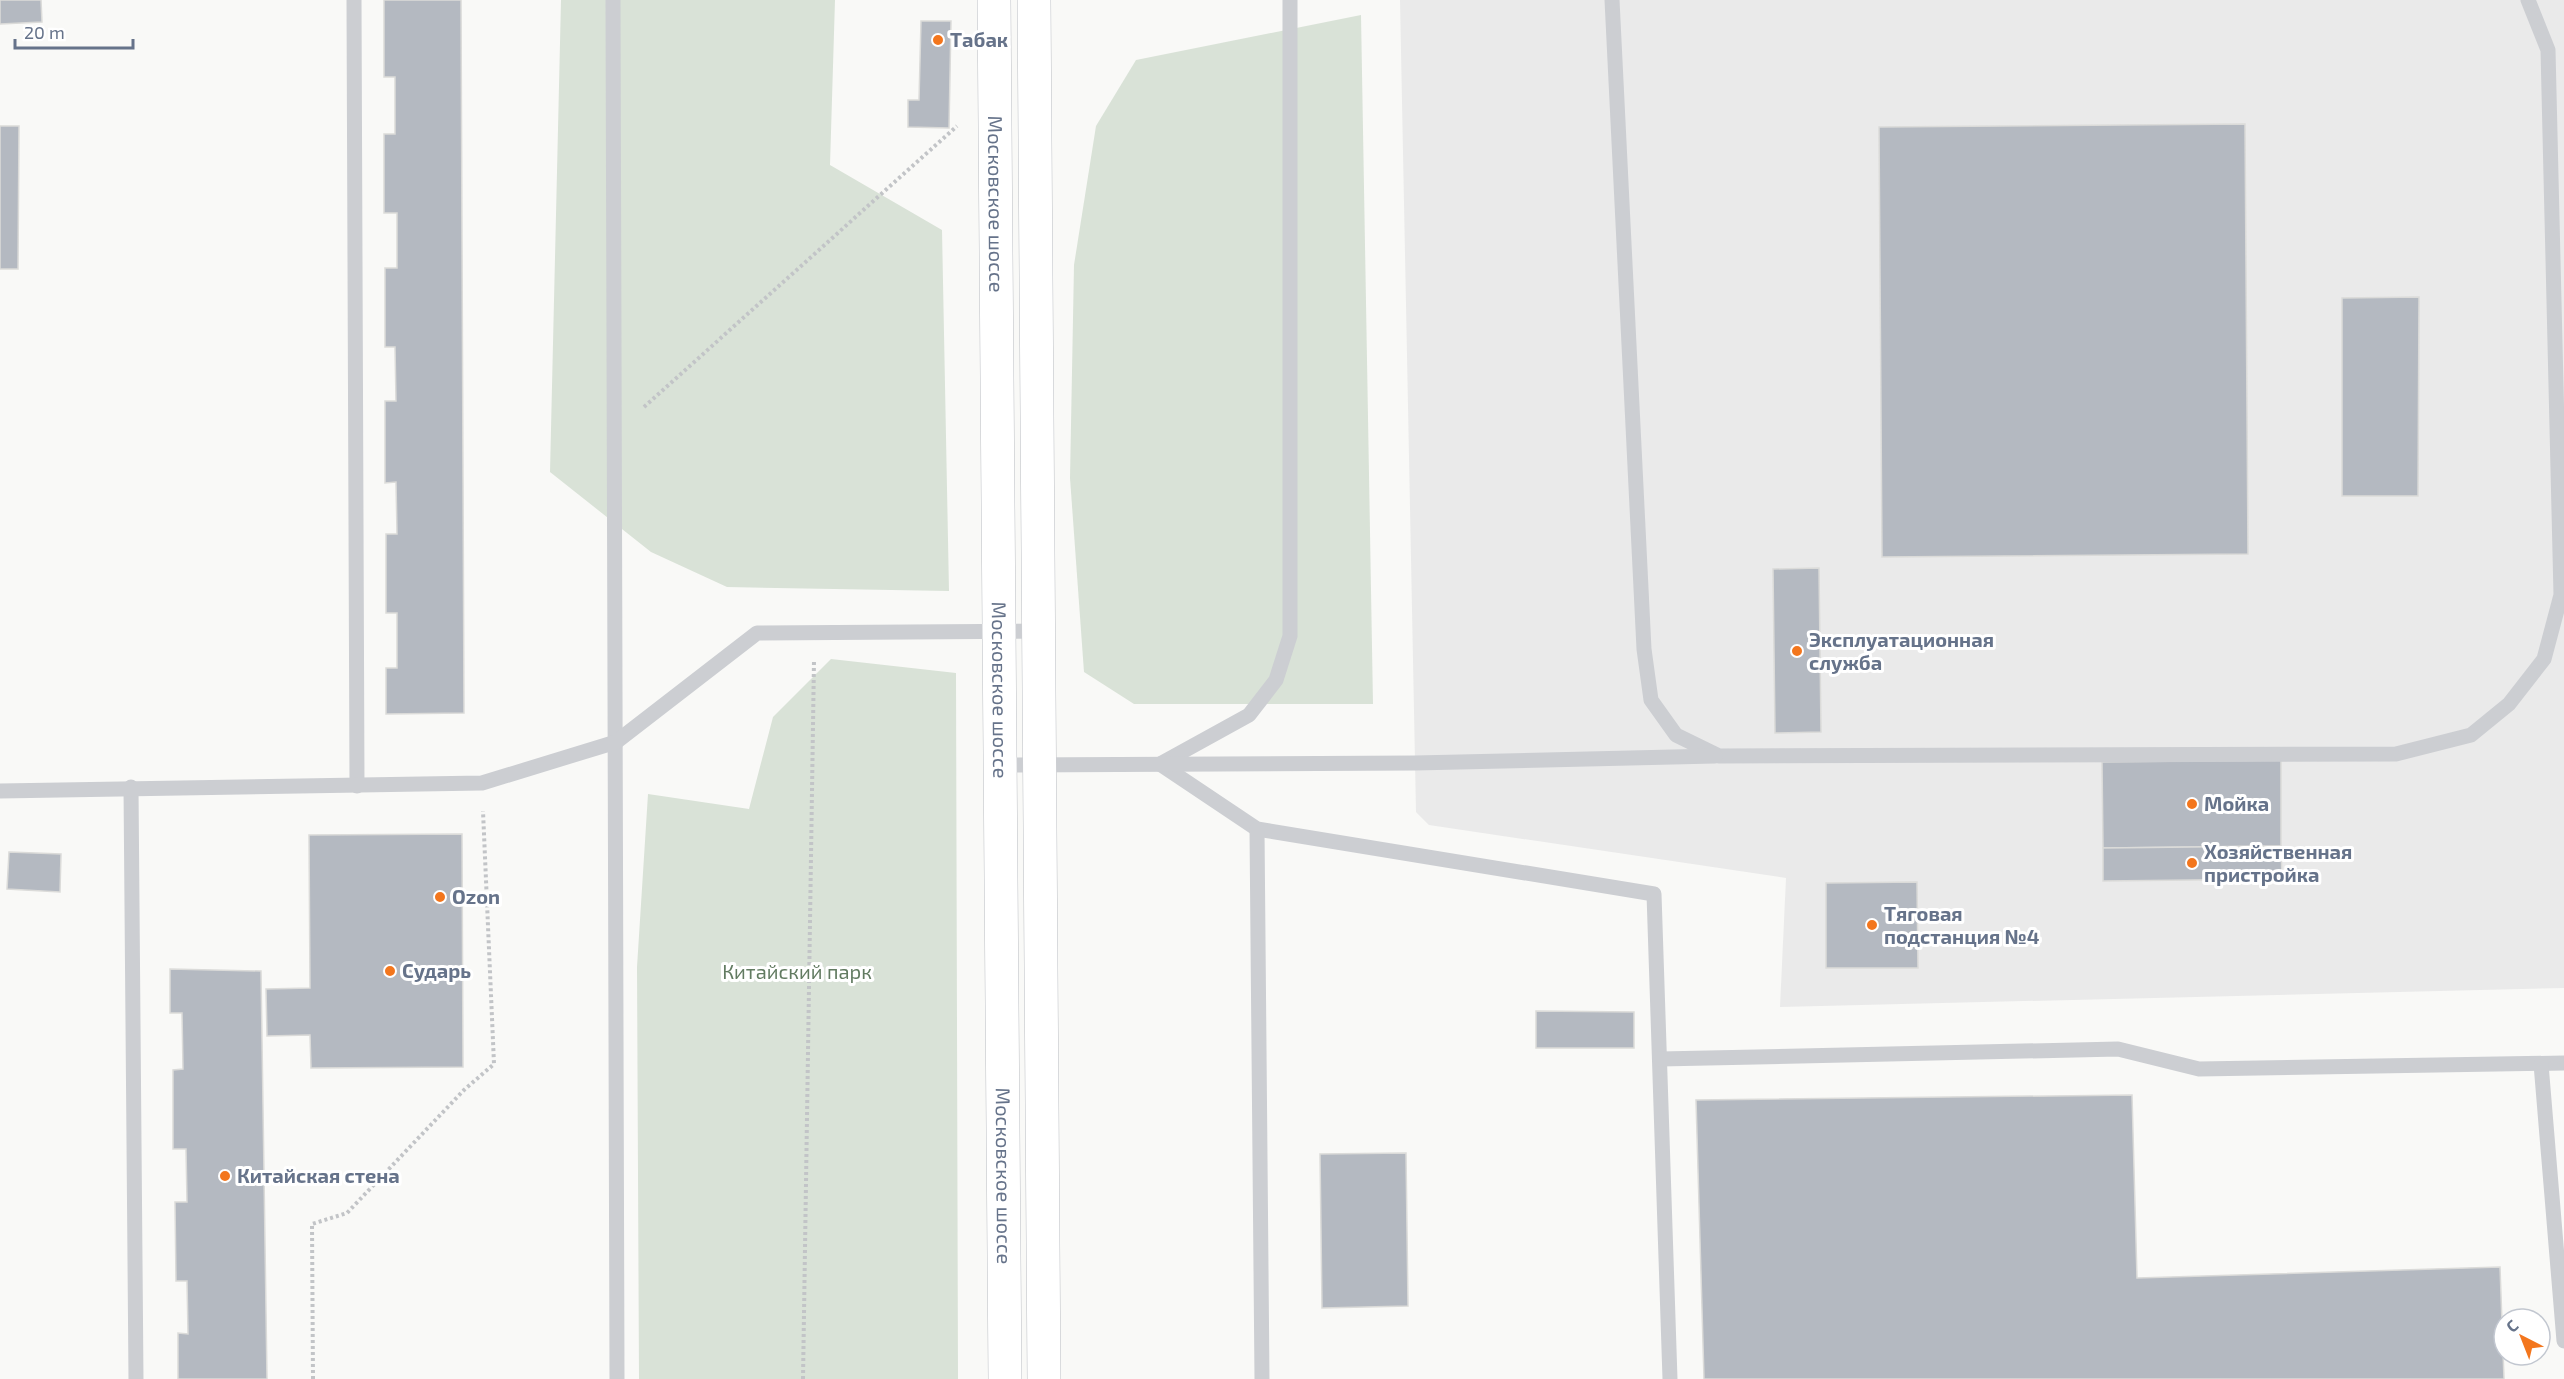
<svg xmlns="http://www.w3.org/2000/svg" width="2564" height="1379" font-family="'Exo 2',sans-serif">
<style>
.built{fill:#eaeaea}
.green{fill:#d9e2d7}
.building{fill:#b4b9c1;stroke:#dbdbd9;stroke-width:1.5}
.lines{fill:none;stroke-linecap:round;stroke-linejoin:round}
.primary-casing{stroke:#bcbfc4;stroke-width:34}
.path{stroke:#c2c4c7;stroke-width:4;stroke-dasharray:3 3;stroke-linecap:butt}
.service{stroke:#ccced2;stroke-width:15}
.primary{stroke:#fff;stroke-width:33}
.poi-dot{fill:#f3761d;stroke:#fff;stroke-width:2}
.labels{text-anchor:middle;stroke-width:6;stroke-linejoin:round;paint-order:stroke}
.poi-label{font-size:20px;font-weight:bold;fill:#66738a;stroke:#fff;text-anchor:start}
.street-label{font-size:20px;fill:#66738a;stroke:#fff}
.park-label{font-size:20px;fill:#627b61;stroke:#fff}
</style>
<rect width="100%" height="100%" fill="#f9f9f7"/>
<!-- built -->
<polygon class="built" points="1400,0 2564,0 2564,988 1780,1007 1786,878 1429,825 1416,812"/>
<!-- green -->
<g class="green">
<polygon points="561,0 835,0 830,165 942,230 949,591 727,587 651,552 550,472"/>
<polygon points="1361,15 1373,704 1134,704 1084,672 1070,478 1074,265 1096,126 1136,60"/>
<polygon points="831,659 956,673 958,1379 639,1379 637,967 648,794 749,809 773,717"/>
</g>
<!-- building -->
<g class="building">
<polygon points="0,0 41,0 42,22 0,24"/>
<polygon points="384,0 461,0 464,713 386,714 386,668 397,668 397,613 386,613 386,534 397,534 396,482 385,483 385,401 396,401 395,347 385,347 385,268 397,268 397,213 384,213 384,134 395,134 395,77 384,77"/>
<polygon points="921,21 951,21 949,128 908,127 908,100 919,100"/>
<polygon points="2245,124 2248,554 1882,557 1879,127"/>
<polygon points="0,126 19,126 18,269 0,269"/>
<polygon points="2419,297 2418,496 2342,496 2342,298"/>
<polygon points="1819,568 1821,732 1775,733 1773,569"/>
<polygon points="2281,760 2281,846 2103,848 2102,762"/>
<polygon points="462,834 463,1067 311,1068 310,1035 267,1036 266,989 310,988 309,835"/>
<polygon points="2281,846 2282,879 2103,881 2103,848"/>
<polygon points="9,852 61,854 60,892 7,889"/>
<polygon points="1917,882 1918,968 1826,968 1826,883"/>
<polygon points="170,969 261,971 267,1379 178,1379 178,1333 188,1334 187,1281 176,1281 175,1202 187,1202 186,1149 173,1149 173,1070 183,1069 182,1013 170,1013"/>
<polygon points="1536,1011 1634,1012 1634,1048 1536,1048"/>
<polygon points="2132,1095 2137,1278 2500,1267 2504,1379 1704,1379 1696,1100"/>
<polygon points="1406,1153 1408,1306 1322,1308 1320,1154"/>
</g>
<g class="lines">
<defs>
<g id="primary">
<path id="s1" d="M 994,0 L 1005,1379"/>
<polyline points="1034,0 1044,1379"/>
</g>
</defs>
<!-- primary casing -->
<use href="#primary" class="primary-casing"/>
<!-- path -->
<g class="path">
<polyline points="644,407 957,126"/>
<polyline points="313,1379 312,1224 347,1213 464,1090 494,1064 483,811"/>
<polyline points="803,1379 814,660"/>
</g>
<!-- service -->
<g class="service">
<polyline points="354,0 357,786"/>
<polyline points="613,0 617,1379"/>
<polyline points="1612,0 1644,649 1651,700 1676,735 1719,756 2396,754 2471,735 2509,704 2544,659 2561,595 2548,50 2528,0"/>
<polyline points="1160,764 1257,829 1654,894 1670,1379"/>
<polyline points="1160,764 1249,715 1276,680 1290,636 1290,0"/>
<polyline points="1001,765 1415,763 1715,756"/>
<polyline points="131,787 136,1379"/>
<polyline points="0,791 482,783 616,742 757,633 1038,631"/>
<polyline points="1257,829 1262,1379"/>
<polyline points="1660,1059 2118,1049 2199,1069 2564,1063"/>
<polyline points="2541,1064 2564,1341"/>
</g>
<!-- primary -->
<use href="#primary" class="primary"/>
</g>
<!-- markers -->
<g class="poi-dot">
<circle cx="938" cy="40" r="6"/>
<circle cx="1797" cy="651" r="6"/>
<circle cx="2192" cy="804" r="6"/>
<circle cx="2192" cy="863" r="6"/>
<circle cx="440" cy="897" r="6"/>
<circle cx="1872" cy="925" r="6"/>
<circle cx="390" cy="971" r="6"/>
<circle cx="225" cy="1176" r="6"/>
</g>
<g class="labels">
<!-- poi labels -->
<g class="poi-label">
<text x="950" y="47">Табак</text>
<text x="1809" y="647">Эксплуатационная<tspan x="1809" dy="23">служба</tspan></text>
<text x="2204" y="811">Мойка</text>
<text x="2204" y="859">Хозяйственная<tspan x="2204" dy="23">пристройка</tspan></text>
<text x="452" y="904">Ozon</text>
<text x="1884" y="921">Тяговая<tspan x="1884" dy="23">подстанция №4</tspan></text>
<text x="402" y="978">Сударь</text>
<text x="237" y="1183">Китайская стена</text>
</g>
<!-- street labels -->
<g class="street-label">
<text dy="7" stroke="none"><textPath href="#s1" startOffset="204">Московское шоссе</textPath></text>
<text dy="7" stroke="none"><textPath href="#s1" startOffset="690">Московское шоссе</textPath></text>
<text dy="7" stroke="none"><textPath href="#s1" startOffset="1176">Московское шоссе</textPath></text>
</g>
<!-- park labels -->
<g class="park-label">
<text x="797" y="979">Китайский парк</text>
</g>
</g>
<!-- north arrow -->
<g transform="translate(2522 1337) rotate(318)"><circle r="28" fill="#ffffff" stroke="#c2c7d0" stroke-width="1.5"/>
<path d="M0-4.5L10 22L0 15L-10 22Z" fill="#f3761d"/>
<text y="-9" font-size="16" font-weight="bold" text-anchor="middle" fill="#66738a">С</text>
</g>
<!-- scale -->
<path d="M15 39v9h118v-9" fill="none" stroke="#66738a" stroke-width="3"/>
<text x="24" y="39" font-size="18" fill="#66738a" stroke="#ffffff" stroke-width="4.5" paint-order="stroke">20 m</text>
</svg>
